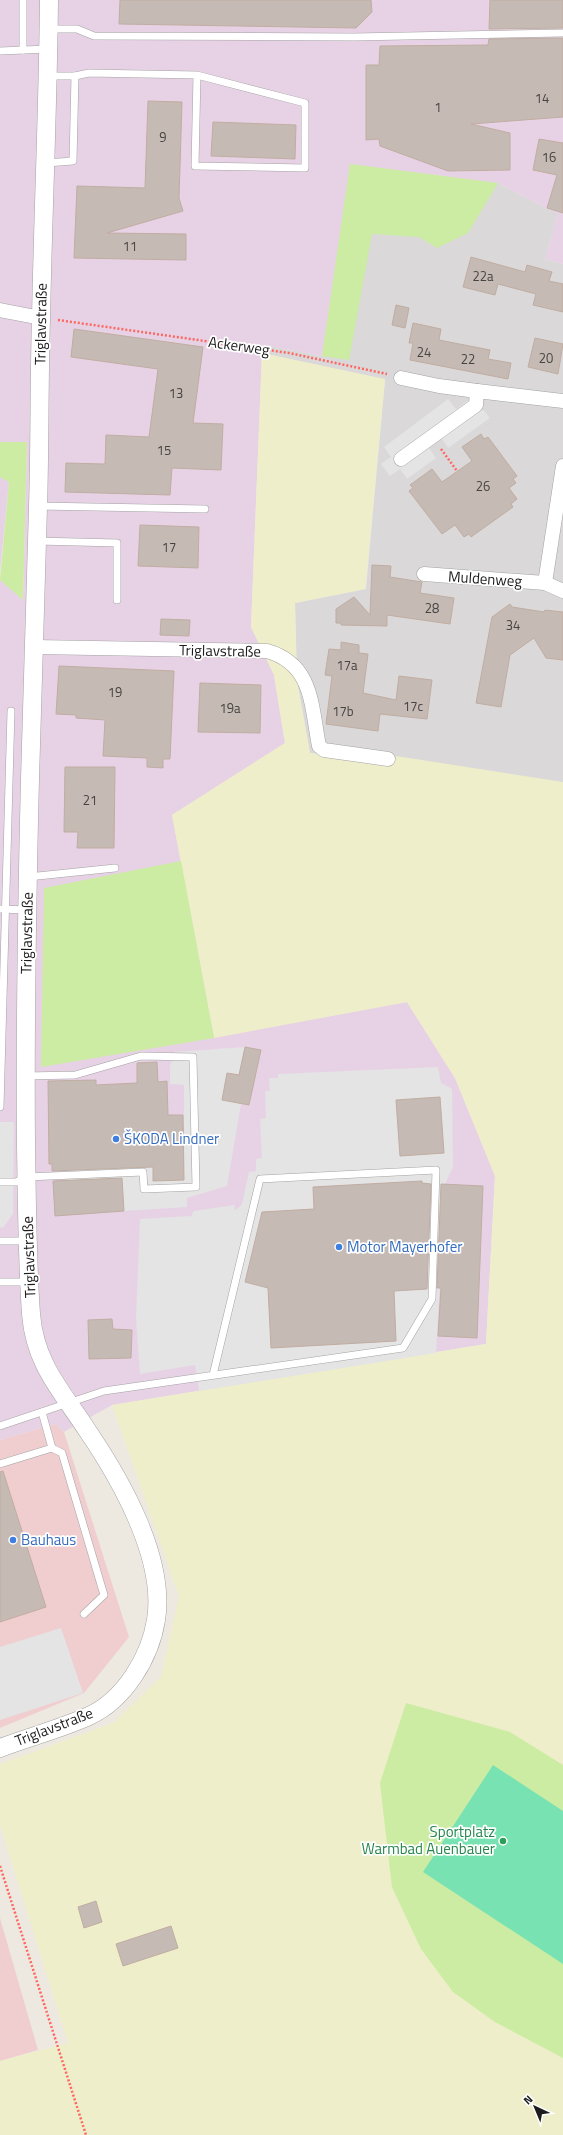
<svg xmlns="http://www.w3.org/2000/svg" width="563" height="2135" font-family="'Titillium Web',sans-serif">
<style>
.residential{fill:#dad8d9}
.commercial{fill:#f0cecf}
.industrial{fill:#e7d2e5}
.farmland{fill:#eeeeca}
.grass{fill:#cbeca2}
.pitch{fill:#79e2b3}
.parking{fill:#e4e4e4;fill-rule:evenodd}
.building{fill:#c6bab4;stroke:#c0ada2}
.lines{fill:none;stroke-linecap:round;stroke-linejoin:round}
.service-casing{stroke:#a3a3a3;stroke-width:8}
.minor-casing{stroke:#a3a3a3;stroke-width:15}
.tertiary-casing{stroke:#a3a3a3;stroke-width:19}
.path{stroke:#ff6660;stroke-width:2.5;stroke-dasharray:2 2;stroke-linecap:butt}
.service{stroke:#fff;stroke-width:7}
.minor{stroke:#fff;stroke-width:14}
.tertiary{stroke:#fff;stroke-width:18}
.shop-dot{fill:#3f7fe0;stroke:#fff;stroke-width:1.5}
.leisure-dot{fill:#2e9e5b;stroke:#fff;stroke-width:1.5}
.labels{text-anchor:middle;stroke-width:3.5;stroke-linejoin:round;paint-order:stroke}
.number-label{font-size:13px;fill:#464442}
.street-label{font-size:15px;fill:#1c1c1c;stroke:#fff}
.shop-label{font-size:15px;fill:#366cbe;stroke:#fff;text-anchor:start}
.leisure-label{font-size:15px;fill:#27864d;stroke:#fff;text-anchor:end}
</style>
<rect width="100%" height="100%" fill="#eee9e0"/>
<!-- residential -->
<polygon class="residential" points="350,164 498,183 558,214 545,259 563,264 563,786 310,753 297,681 295,603 366,589 385,380 262,353 264,345 322,356"/>
<!-- commercial -->
<g class="commercial">
<polygon points="55,1424 64,1432 129,1637 84,1693 0,1728 0,1440"/>
<polygon points="0,1918 38,2050 0,2061"/>
</g>
<!-- industrial -->
<g class="industrial">
<polygon points="0,0 563,0 563,264 545,259 558,214 498,183 350,164 322,356 264,345 262,353 251,627 274,675 285,743 172,815 214,1037 407,1002 455,1078 495,1176 486,1344 112,1405 64,1432 55,1424 0,1440 0,580 23,600 27,442 0,442"/>
<polygon points="0,477 9,482 0,572"/>
</g>
<!-- farmland -->
<polygon class="farmland" points="262,353 385,379 365,589 295,603 297,681 310,753 394,764 396,756 563,782 563,2135 0,2135 0,2061 68,2043 0,1825 0,1764 113,1723 161,1677 179,1596 112,1405 486,1344 495,1176 455,1078 407,1002 214,1038 172,815 285,743 274,675 251,627"/>
<!-- grass -->
<g class="grass">
<polygon points="350,164 498,183 468,233 437,248 419,237 372,234 349,360 322,356"/>
<polygon points="0,442 27,442 23,600 0,580 9,482 0,477"/>
<polygon points="181,861 214,1038 41,1067 44,888"/>
<polygon points="406,1703 510,1732 563,1765 563,2058 495,2022 453,1992 421,1949 392,1887 380,1783"/>
</g>
<!-- pitch -->
<polygon class="pitch" points="493,1765 563,1811 563,1964 423,1872"/>
<!-- parking -->
<g class="parking">
<polygon points="448,399 456,409 467,401 476,405 483,409 490,418 448,448 442,439 436,443 429,448 436,458 407,479 400,469 390,476 381,464 391,457 384,447"/>
<polygon points="245,1047 239,1074 227,1073 222,1099 241,1104 227,1186 187,1198 187,1207 124,1211 68,1185 67,1163 111,1168 153,1167 154,1181 184,1180 184,1085 170,1084 170,1066 174,1052"/>
<path d="M 438,1067 L 441,1083 L 452,1089 L 453,1167 L 445,1184 L 436,1353 L 199,1391 L 195,1365 L 140,1374 L 136,1317 L 140,1219 L 191,1216 L 194,1211 L 235,1205 L 234,1210 L 238,1208 L 242,1204 L 249,1172 L 256,1171 L 256,1159 L 262,1158 L 260,1119 L 266,1118 L 265,1091 L 270,1091 L 269,1078 L 278,1078 L 278,1074 ZM 440,1097 L 444,1153 L 400,1156 L 396,1100 ZM 422,1181 L 377,1301 L 394,1301 L 396,1341 L 271,1348 L 268,1288 L 245,1282 L 262,1212 L 314,1209 L 313,1187 Z"/>
<polygon points="0,1122 14,1122 13,1214 3,1228 0,1227"/>
<polygon points="61,1628 83,1693 0,1720 0,1647"/>
</g>
<!-- building -->
<g class="building">
<polygon points="120,0 371,0 372,12 356,28 119,24"/>
<polygon points="490,0 563,0 563,28 489,29"/>
<polygon points="563,38 563,117 471,124 510,133 510,170 448,171 380,146 379,139 366,140 366,65 379,65 380,46 488,45 489,39"/>
<polygon points="148,101 182,102 179,198 183,211 107,233 186,234 186,260 74,258 77,186 145,188"/>
<polygon points="213,122 296,125 295,159 211,156"/>
<polygon points="539,139 563,143 563,213 547,208 557,175 533,170"/>
<polygon points="471,257 525,272 527,265 552,272 549,281 563,284 563,312 533,305 536,294 498,284 495,295 463,287"/>
<polygon points="396,305 409,308 405,328 392,325"/>
<polygon points="413,323 441,329 439,340 490,350 488,359 511,363 508,379 410,360 413,343 409,343"/>
<polygon points="74,329 203,347 193,423 223,424 221,470 172,468 170,495 65,492 66,463 105,464 106,435 149,437 158,369 71,357"/>
<polygon points="535,338 563,344 558,374 528,367"/>
<polygon points="481,434 484,439 488,437 517,476 513,479 516,483 509,488 517,499 511,504 513,507 471,537 469,534 464,537 455,525 442,534 409,491 413,488 410,485 432,469 442,482 472,461 462,447"/>
<polygon points="140,525 199,527 198,568 138,566"/>
<polygon points="372,565 391,566 390,577 422,582 420,593 454,598 450,624 387,615 387,626 341,625 341,623 336,623 336,609 354,597 370,615"/>
<polygon points="510,604 512,607 544,612 545,610 563,612 563,660 546,658 534,638 510,655 501,707 476,703 492,617"/>
<polygon points="161,619 190,620 189,636 160,635"/>
<polygon points="341,642 359,645 359,653 368,654 363,693 396,700 399,676 432,680 427,719 380,714 378,731 326,724 332,676 325,675 329,649 341,650"/>
<polygon points="59,666 174,671 170,759 163,759 163,768 147,767 147,758 103,756 105,720 76,718 76,715 56,714"/>
<polygon points="200,683 261,685 260,733 198,732"/>
<polygon points="65,767 115,767 114,848 77,848 78,832 64,832"/>
<polygon points="245,1047 261,1050 249,1105 222,1100 227,1073 239,1075"/>
<polygon points="157,1062 158,1082 167,1081 168,1115 183,1115 184,1180 153,1181 153,1167 52,1171 52,1164 49,1164 48,1081 96,1080 96,1085 137,1083 137,1063"/>
<polygon points="440,1097 444,1153 400,1156 396,1100"/>
<polygon points="122,1178 124,1211 55,1216 53,1181"/>
<polygon points="422,1181 422,1183 431,1184 427,1289 394,1291 396,1341 271,1348 268,1288 245,1282 262,1212 314,1209 313,1187"/>
<polygon points="441,1184 483,1186 477,1338 438,1336 441,1288 437,1288"/>
<polygon points="112,1319 113,1329 132,1330 131,1358 89,1359 88,1320"/>
<polygon points="3,1471 46,1607 0,1622 0,1472"/>
<polygon points="96,1901 102,1922 84,1928 78,1907"/>
<polygon points="171,1926 178,1948 123,1966 116,1944"/>
</g>
<g class="lines">
<defs>
<g id="service">
<polyline points="23,0 23,50"/>
<polyline points="49,29 77,29 94,36 354,37 563,33"/>
<polyline points="0,51 48,49"/>
<polyline points="75,76 89,73 197,75 195,166 305,168 305,103 197,75"/>
<polyline points="46,163 73,161 75,76 47,76"/>
<polyline points="38,506 205,509"/>
<polyline points="37,541 117,543 117,600"/>
<polyline points="28,877 115,868"/>
<polyline points="0,909 27,910"/>
<polyline points="0,1107 11,711"/>
<polyline points="0,1182 16,1182 27,1177 143,1172 144,1189 196,1187 193,1057 141,1056 75,1075 26,1076"/>
<polyline points="0,1241 28,1241"/>
<polyline points="0,1282 29,1282"/>
<polyline points="0,1426 104,1391 403,1348 432,1299 436,1170 260,1179 213,1375"/>
<polyline points="52,1448 62,1453 104,1595 84,1614"/>
<polyline points="0,1464 52,1448 42,1412"/>
</g>
<g id="minor">
<polyline points="0,310 41,318"/>
<polyline points="401,378 439,386 477,391"/>
<polyline points="401,459 476,405 477,391 563,401"/>
<polyline points="424,574 545,583 563,591"/>
<polyline points="545,583 563,466"/>
<path d="M 34,647 L 267,651 C 313,664 311,705 319,746 L 324,750 L 388,759"/>
</g>
<path id="tertiary" d="M 0,1748 C 29,1737 60,1729 89,1716 C 124,1700 150,1658 156,1620 C 166,1559 121,1480 87,1430 C 61,1390 35,1364 31,1314 C 27,1258 27,1201 26,1145 C 25,1023 27,901 30,779 C 33,688 36,597 38,507 C 40,444 39,382 41,319 C 43,213 48,106 49,0"/>
</defs>
<!-- service casing -->
<use href="#service" class="service-casing"/>
<!-- minor casing -->
<use href="#minor" class="minor-casing"/>
<!-- tertiary casing -->
<use href="#tertiary" class="tertiary-casing"/>
<!-- path -->
<g class="path">
<polyline points="58,320 289,353 387,374"/>
<polyline points="441,449 457,471"/>
<polyline points="0,1866 86,2135"/>
</g>
<!-- service -->
<use href="#service" class="service"/>
<!-- minor -->
<use href="#minor" class="minor"/>
<!-- tertiary -->
<use href="#tertiary" class="tertiary"/>
</g>
<!-- markers -->
<g class="shop-dot">
<circle cx="116" cy="1139" r="4"/>
<circle cx="339" cy="1247" r="4"/>
<circle cx="13" cy="1540" r="4"/>
</g>
<circle class="leisure-dot" cx="503" cy="1841" r="4"/>
<g class="labels">
<!-- number labels -->
<g class="number-label">
<text x="542" y="103">14</text>
<text x="438" y="112">1</text>
<text x="163" y="142">9</text>
<text x="549" y="162">16</text>
<text x="130" y="251">11</text>
<text x="483" y="281">22a</text>
<text x="424" y="357">24</text>
<text x="546" y="363">20</text>
<text x="468" y="364">22</text>
<text x="176" y="398">13</text>
<text x="164" y="455">15</text>
<text x="483" y="491">26</text>
<text x="169" y="552">17</text>
<text x="432" y="613">28</text>
<text x="513" y="630">34</text>
<text x="347" y="670">17a</text>
<text x="115" y="697">19</text>
<text x="413" y="711">17c</text>
<text x="230" y="713">19a</text>
<text x="343" y="716">17b</text>
<text x="90" y="805">21</text>
</g>
<!-- street labels -->
<g class="street-label">
<text transform="translate(41 324) rotate(-89)" y="5">Triglavstraße</text>
<text transform="translate(239 346) rotate(8)" y="5">Ackerweg</text>
<text transform="translate(485 579) rotate(4)" y="5">Muldenweg</text>
<text transform="translate(220 651) rotate(1)" y="5">Triglavstraße</text>
<text transform="translate(27 933) rotate(-89)" y="5">Triglavstraße</text>
<text transform="translate(29 1257) rotate(-92)" y="5">Triglavstraße</text>
<text transform="translate(54 1727) rotate(-21)" y="5">Triglavstraße</text>
</g>
<!-- shop labels -->
<g class="shop-label">
<text x="124" y="1144">ŠKODA Lindner</text>
<text x="347" y="1252">Motor Mayerhofer</text>
<text x="21" y="1545">Bauhaus</text>
</g>
<!-- leisure labels -->
<g class="leisure-label">
<text x="495" y="1837">Sportplatz<tspan x="495" dy="17">Warmbad Auenbauer</tspan></text>
</g>
</g>
<!-- north arrow -->
<g transform="translate(535 2107) rotate(316)" stroke="#ffffff" stroke-width="3" paint-order="stroke">
<path d="M0-3L7 15L0 10L-7 15Z" fill="#1c1c1c"/>
<text y="-6" font-size="11" font-weight="bold" text-anchor="middle" fill="#1c1c1c">N</text>
</g>
</svg>
